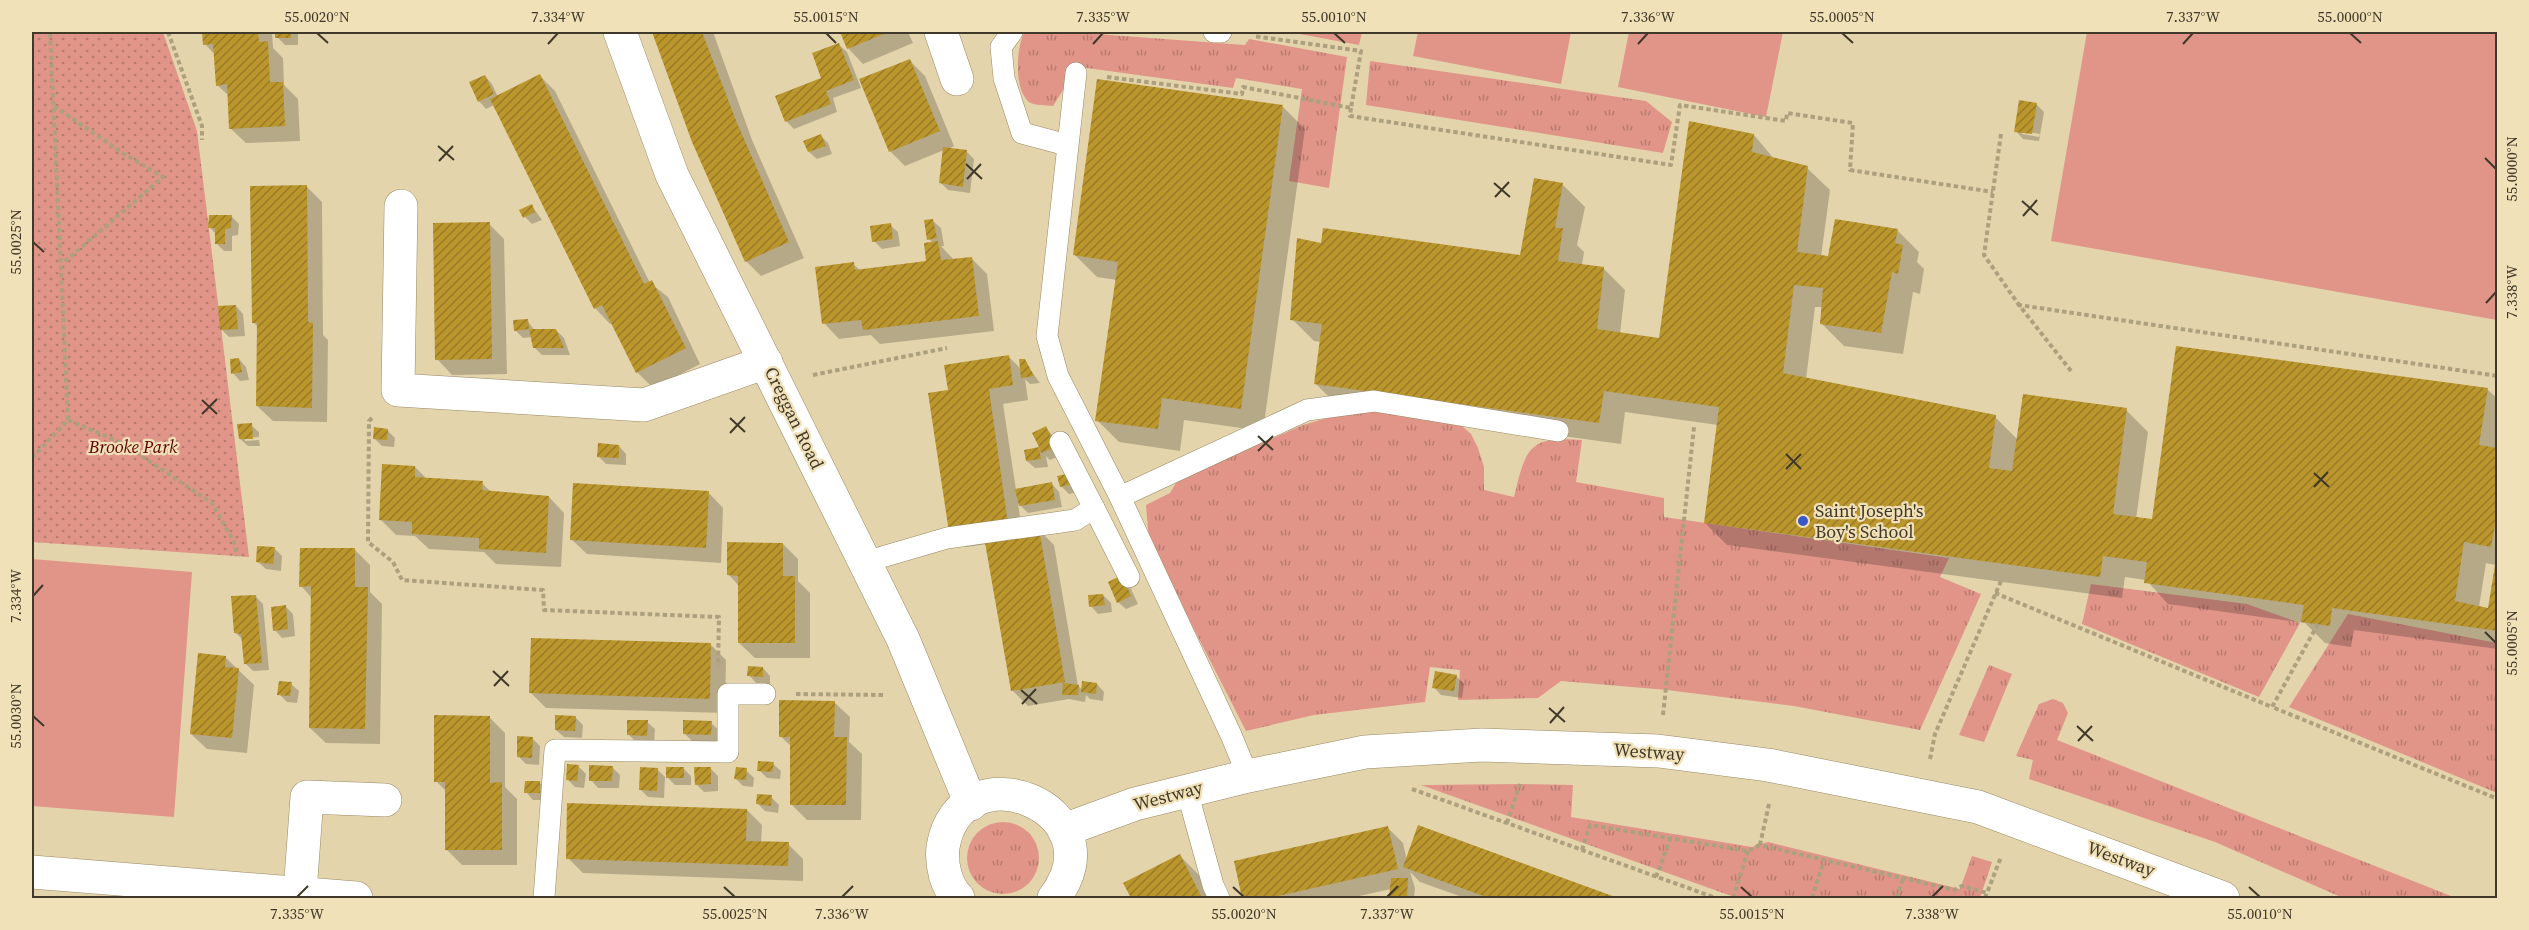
<svg xmlns="http://www.w3.org/2000/svg" width="2529" height="930" font-family="'Source Serif 4',serif">
<style>
.grass{fill:url(#grass-tufts)}
.park{fill:url(#park-dots)}
.pitch{fill:#e19589}
.shadow{fill:#0003;fill-rule:evenodd}
.building{fill:url(#building-hatch)}
.lines{fill:none;stroke-linecap:round;stroke-linejoin:round}
.lane-casing{stroke:#988963;stroke-width:22}
.street-casing{stroke:#988963;stroke-width:34}
.secondary-casing{stroke:#988963;stroke-width:34}
.path{stroke:#ada07f;stroke-width:4;stroke-dasharray:4.5 3;stroke-linecap:butt}
.lane{stroke:#fff;stroke-width:21}
.street{stroke:#fff;stroke-width:33}
.secondary{stroke:#fff;stroke-width:33}
.ticks{fill:none;stroke:#403929;stroke-width:2}
.poi-dot{fill:#3b56c8;stroke:#f1e1b8;stroke-width:2}
.labels{text-anchor:middle;stroke-width:4.5;stroke-linejoin:round;paint-order:stroke}
.street-label{font-size:18px;fill:#403929;stroke:#f1e1b8}
.park-label{font-size:18px;font-style:italic;fill:#5e0000;stroke:#f1e1b8}
.poi-label{font-size:18px;fill:#403929;stroke:#f1e1b8;text-anchor:start}
.neatline{fill:none;stroke:#403929;stroke-width:2}
.ticks-label{font-size:15px;text-anchor:middle;fill:#403929}
</style>
<defs>
<pattern id="grass-tufts" width="24" height="20" patternUnits="userSpaceOnUse" patternTransform="scale(1.5)"><rect width="24" height="20" fill="#e19589"/><path d="M3 7l-1-3M5 7V3M7 7l1-3M15 17l-1-3M17 17v-4M19 17l1-3" fill="none" stroke="#b87b70"/></pattern>
<pattern id="park-dots" width="8" height="8" patternUnits="userSpaceOnUse" patternTransform="scale(1.5)"><rect width="8" height="8" fill="#e19589"/><path d="M2 2h.1M6 6h.1" fill="none" stroke="#b87b70" stroke-width="1.8" stroke-linecap="round"/></pattern>
<pattern id="building-hatch" width="6" height="6" patternUnits="userSpaceOnUse" patternTransform="scale(1.5)"><rect width="6" height="6" fill="#ba962c"/><path d="M-1 1l2-2M0 6l6-6M5 7l2-2" fill="none" stroke="#997b26"/></pattern>
</defs>
<rect width="100%" height="100%" fill="#e4d4ab"/>
<!-- grass -->
<g class="grass">
<path d="M 1029,32 L 1070,32 L 1245,45 L 1249,39 L 1347,57 L 1329,188 L 1289,181 L 1302,89 L 1236,78 L 1233,88 L 1072,66 L 1068,82 L 1053,106 C 1046,105 1035,106 1029,102 C 1014,90 1016,49 1024,33 Z"/>
<polygon points="1370,61 1646,101 1672,122 1663,153 1366,105"/>
<path d="M 1381,411 L 1460,424 L 1471,434 L 1478,448 L 1484,467 L 1484,490 L 1514,497 C 1526,447 1529,436 1582,440 L 1576,482 L 1664,498 L 1664,517 L 1949,558 L 1940,577 L 1981,594 L 1920,730 L 1794,706 L 1667,690 L 1561,681 L 1538,698 L 1458,700 L 1460,670 L 1430,667 L 1425,702 L 1314,715 L 1246,731 L 1149,541 L 1146,505 L 1170,493 L 1178,480 L 1303,425 L 1348,412 Z"/>
<polygon points="2091,584 2247,604 2300,623 2259,697 2082,624"/>
<polygon points="2348,614 2497,643 2497,793 2289,707"/>
<polygon points="1989,665 2012,674 1984,742 1959,735"/>
<polygon points="2053,699 2063,703 2068,713 2057,740 2456,898 2343,898 2215,842 2029,779 2033,760 2016,756 2039,704"/>
<polygon points="1520,784 1573,785 1571,817 1752,847 1768,842 1960,889 1972,856 1992,862 1980,898 1737,898 1421,785"/>
<circle cx="1003" cy="858" r="36"/>
</g>
<!-- park -->
<polygon class="park" points="32,32 163,32 197,131 249,557 32,542"/>
<!-- pitch -->
<g class="pitch">
<polygon points="1289,32 1362,32 1359,45"/>
<polygon points="1418,32 1571,32 1561,84 1413,56"/>
<polygon points="1629,32 1783,32 1766,117 1618,87"/>
<polygon points="2087,32 2497,32 2497,320 2051,241"/>
<polygon points="32,559 192,572 174,817 32,806"/>
</g>
<!-- shadow -->
<g class="shadow">
<polygon points="204,32 272,32 273,48 283,58 284,85 298,99 300,141 246,143 230,128 229,96 217,85 216,56 205,44"/>
<polygon points="277,32 298,32 298,45 285,45 277,37"/>
<polygon points="654,32 713,32 752,140 804,258 761,276 746,261"/>
<polygon points="841,32 908,32 913,43 863,64 848,48"/>
<polygon points="839,45 847,52 861,88 833,98 837,112 794,129 786,121 823,79"/>
<polygon points="909,60 925,76 954,146 948,149 966,151 974,159 970,193 948,190 941,183 944,150 905,166 890,151"/>
<polygon points="485,76 492,84 498,97 540,76 555,91 650,283 668,297 700,364 653,388 637,372 613,322 610,324 595,308 494,105 486,109 479,101"/>
<polygon points="1099,81 1283,107 1305,129 1263,431 1184,420 1180,451 1119,442 1097,420 1117,280 1097,277 1075,255"/>
<path d="M 2036,104 L 2044,112 L 2039,141 L 2023,139 L 2016,131 ZM 2022,131 L 2040,134 L 2039,137 L 2022,134 Z"/>
<path d="M 1754,135 L 1775,160 L 1807,168 L 1830,190 L 1821,257 L 1829,258 L 1897,230 L 1919,252 L 1917,262 L 1924,269 L 1920,294 L 1913,292 L 1903,354 L 1844,346 L 1822,324 L 1823,307 L 1815,307 L 1806,379 L 1995,417 L 2018,440 L 2126,410 L 2148,432 L 2136,519 L 2153,521 L 2177,347 L 2488,390 L 2498,399 L 2498,649 L 2354,630 L 2351,647 L 2325,643 L 2305,623 L 2168,604 L 2146,580 L 2125,577 L 2122,598 L 1727,545 L 1705,523 L 1718,425 L 1625,412 L 1621,444 L 1337,405 L 1315,383 L 1321,342 L 1314,341 L 1292,319 L 1322,245 L 1521,257 L 1563,185 L 1585,207 L 1577,245 L 1584,252 L 1582,265 L 1603,268 L 1625,290 L 1620,334 L 1660,339 ZM 2486,563 L 2495,565 L 2489,609 L 2479,607 Z"/>
<polygon points="821,136 828,143 832,154 817,159 809,152"/>
<polygon points="306,186 322,202 323,335 328,340 327,422 273,421 257,406 258,327 253,322"/>
<polygon points="532,206 542,220 532,224 525,217"/>
<polygon points="231,216 239,224 238,235 232,236 232,251 224,251 216,243 216,234 210,228"/>
<polygon points="933,221 941,228 944,246 941,246 954,260 971,258 987,274 994,331 880,344 871,335 839,339 824,323 853,264 861,271 928,263 933,243 929,239"/>
<polygon points="489,224 504,239 507,374 452,375 437,359"/>
<polygon points="890,225 898,232 900,246 882,249 874,241"/>
<polygon points="236,306 243,314 245,336 229,337 222,330"/>
<polygon points="527,320 535,331 556,330 564,338 570,355 542,355 535,348 532,337 523,338 516,331"/>
<polygon points="1008,356 1022,370 1024,361 1040,383 1030,384 1025,379 1028,400 1003,404 1016,490 1052,484 1059,492 1062,507 1028,513 1018,503 1022,532 1038,529 1054,545 1078,686 1083,690 1097,684 1104,692 1103,701 1090,699 1086,695 1085,702 1069,699 1028,706 1013,691 987,544 966,547 950,531 950,391"/>
<polygon points="239,359 246,367 249,380 240,381 233,373"/>
<polygon points="251,425 259,432 259,437 245,438 245,441 259,440 260,446 248,446 240,439"/>
<polygon points="1046,428 1053,436 1062,455 1050,460 1046,456 1048,467 1035,468 1027,461 1025,451 1041,449"/>
<polygon points="387,430 395,438 394,447 382,446 374,438"/>
<polygon points="619,446 626,454 626,465 606,464 598,456"/>
<polygon points="415,467 427,479 482,483 492,493 549,497 564,513 561,567 496,564 484,552 429,549 415,536 396,535 380,519"/>
<polygon points="1070,475 1079,492 1069,494 1061,486"/>
<polygon points="708,492 723,508 721,563 587,554 571,539"/>
<polygon points="783,544 798,559 798,581 810,593 810,658 755,658 739,643 739,586 729,575"/>
<polygon points="274,548 282,556 281,571 266,569 258,562"/>
<polygon points="355,550 370,565 370,592 382,604 380,744 326,743 310,728 312,598 301,586"/>
<polygon points="1121,577 1129,585 1138,604 1126,609 1118,602"/>
<polygon points="1103,595 1111,603 1112,612 1098,614 1091,606"/>
<polygon points="255,596 263,604 269,670 253,671 245,663 243,640 236,633"/>
<polygon points="285,606 293,614 295,636 282,638 275,630"/>
<polygon points="711,645 726,660 725,713 546,708 531,693"/>
<polygon points="225,657 254,685 247,753 207,749 191,734"/>
<polygon points="763,668 770,676 770,684 756,683 749,675"/>
<polygon points="1457,677 1464,684 1462,698 1441,695 1434,687"/>
<polygon points="291,684 299,691 297,703 287,702 279,694"/>
<polygon points="834,702 850,717 849,742 862,754 861,820 807,820 791,804 792,747 780,736"/>
<polygon points="489,717 505,733 505,787 517,799 517,865 462,865 446,849 447,792 436,781"/>
<polygon points="575,717 583,725 582,738 564,737 556,730"/>
<polygon points="647,722 655,729 654,743 636,742 628,734"/>
<polygon points="711,723 719,730 718,742 692,741 684,733"/>
<polygon points="532,738 540,746 539,765 526,764 518,756"/>
<polygon points="773,764 781,771 780,779 767,778 759,770"/>
<polygon points="578,766 586,774 584,788 575,787 567,779"/>
<polygon points="612,767 620,775 619,788 598,788 591,780"/>
<polygon points="683,768 691,776 691,785 675,785 668,778"/>
<polygon points="710,768 718,776 718,791 704,792 696,784"/>
<polygon points="657,769 665,777 664,798 648,797 641,790"/>
<polygon points="746,770 754,778 753,787 743,786 736,779"/>
<polygon points="540,783 547,791 547,800 533,800 526,792"/>
<polygon points="771,797 779,805 778,813 765,811 758,804"/>
<polygon points="747,810 762,825 761,843 788,844 803,859 803,881 583,873 568,858"/>
<polygon points="1419,827 1614,898 1465,898 1420,882 1410,872 1415,888 1414,898 1391,898 1391,889 1350,898 1244,898 1235,862 1388,828 1403,843 1407,861"/>
<polygon points="1180,856 1207,883 1215,898 1132,898 1125,883"/>
</g>
<!-- building -->
<g class="building">
<polygon points="202,32 258,32 259,42 268,41 270,82 283,82 285,126 229,129 227,84 216,86 213,44 203,45"/>
<rect x="275" y="32" width="16" height="6"/>
<polygon points="652,32 702,32 737,123 789,242 745,262 692,142"/>
<polygon points="840,32 889,32 847,49"/>
<polygon points="839,43 854,80 826,91 831,104 785,122 775,96 821,78 812,53"/>
<polygon points="910,59 940,131 889,152 859,79"/>
<polygon points="540,74 644,284 652,280 686,348 636,373 602,305 594,309 490,99"/>
<polygon points="485,75 494,94 478,102 469,82"/>
<polygon points="1097,79 1283,105 1241,409 1162,398 1158,429 1095,421 1118,262 1073,255"/>
<polygon points="2019,100 2037,103 2032,134 2014,132"/>
<polygon points="1689,121 1754,134 1752,152 1808,166 1797,252 1828,256 1835,219 1898,229 1895,243 1903,245 1898,274 1892,272 1881,333 1820,324 1823,288 1794,285 1783,373 1996,415 1989,468 2012,471 2023,394 2127,408 2113,514 2152,519 2176,346 2488,388 2479,445 2498,448 2498,508 2491,547 2464,542 2455,601 2488,608 2498,547 2498,631 2332,608 2330,626 2301,622 2304,605 2144,583 2147,562 2103,556 2100,577 1704,523 1719,407 1604,391 1599,423 1314,384 1322,324 1290,320 1297,238 1321,243 1323,228 1520,255 1534,178 1563,183 1555,228 1563,228 1558,261 1604,267 1597,329 1659,338"/>
<polygon points="821,134 826,146 808,152 803,141"/>
<polygon points="943,147 967,150 963,187 939,183"/>
<polygon points="307,185 308,322 313,323 312,408 256,406 257,323 252,323 250,186"/>
<polygon points="532,204 535,212 523,218 519,210"/>
<polygon points="209,215 232,215 231,228 225,229 225,244 215,244 215,228 208,228"/>
<polygon points="933,219 937,238 927,240 924,220"/>
<polygon points="490,222 492,359 435,360 433,223"/>
<polygon points="891,223 893,239 872,242 870,226"/>
<polygon points="938,241 941,260 972,257 979,316 863,330 861,320 822,324 815,267 854,262 855,270 926,261 924,243"/>
<polygon points="236,305 238,329 220,330 218,306"/>
<polygon points="528,319 529,329 514,331 513,320"/>
<polygon points="529,329 556,329 564,348 533,348"/>
<polygon points="1009,355 1013,385 989,389 1008,524 949,532 928,393 948,390 944,365"/>
<polygon points="239,358 242,372 231,374 230,359"/>
<polygon points="1019,359 1025,359 1034,376 1021,378"/>
<polygon points="252,423 253,439 239,439 237,424"/>
<polygon points="1046,426 1056,447 1041,453 1039,447 1041,459 1026,461 1024,450 1039,447 1032,433"/>
<polygon points="374,427 388,429 387,440 373,439"/>
<polygon points="598,443 619,445 619,458 597,457"/>
<polygon points="382,464 415,466 415,477 483,481 482,490 549,496 546,553 479,549 479,538 412,534 412,522 379,520"/>
<polygon points="1071,473 1073,484 1060,487 1057,476"/>
<polygon points="1052,482 1055,500 1019,506 1015,489"/>
<polygon points="573,483 709,491 706,548 570,540"/>
<polygon points="1039,528 1065,682 1011,691 984,537"/>
<polygon points="727,542 783,543 783,576 795,576 795,643 738,643 738,576 727,575"/>
<polygon points="257,546 275,547 273,564 256,562"/>
<polygon points="300,548 355,548 355,587 368,587 365,729 309,728 311,586 299,587"/>
<polygon points="1122,575 1131,596 1117,603 1108,582"/>
<polygon points="1103,594 1105,605 1089,607 1088,595"/>
<polygon points="256,595 262,663 244,664 241,634 234,633 231,596"/>
<polygon points="286,605 288,629 273,631 271,607"/>
<polygon points="531,638 711,643 710,699 529,693"/>
<polygon points="198,653 226,656 225,667 239,668 232,738 190,734"/>
<polygon points="748,666 763,667 763,677 747,676"/>
<polygon points="1435,671 1457,675 1454,691 1432,688"/>
<polygon points="279,681 292,682 290,696 277,695"/>
<polygon points="1082,681 1097,683 1096,694 1081,692"/>
<polygon points="1063,683 1079,685 1078,695 1062,695"/>
<polygon points="779,700 835,701 834,737 847,737 846,805 790,805 790,737 779,737"/>
<polygon points="434,715 490,716 490,783 502,782 502,850 445,850 445,782 434,782"/>
<polygon points="555,715 576,716 575,731 555,730"/>
<polygon points="627,720 648,720 647,736 627,735"/>
<polygon points="683,720 712,721 711,735 683,734"/>
<polygon points="517,736 533,737 532,758 517,757"/>
<polygon points="758,761 774,762 772,772 757,771"/>
<polygon points="567,764 579,765 577,781 566,780"/>
<polygon points="589,765 613,766 612,781 589,781"/>
<polygon points="640,767 658,768 657,791 639,790"/>
<rect x="666" y="767" width="18" height="11"/>
<polygon points="694,767 711,767 711,784 695,785"/>
<polygon points="736,767 747,768 746,780 734,779"/>
<polygon points="525,781 540,781 540,793 524,793"/>
<polygon points="757,794 772,795 771,806 756,804"/>
<polygon points="567,803 747,809 746,841 789,842 788,866 566,859"/>
<polygon points="1418,825 1618,898 1489,898 1403,867"/>
<polygon points="1388,826 1398,869 1269,898 1242,898 1234,861"/>
<polygon points="1180,854 1202,898 1131,898 1123,883"/>
<polygon points="1391,878 1408,878 1407,898 1389,898"/>
</g>
<g class="lines">
<defs>
<g id="lane">
<polyline points="1012,32 1001,47 1004,78 1022,133 1067,145"/>
<polyline points="1214,32 1221,32"/>
<polyline points="1076,73 1047,336 1058,376 1120,497"/>
<polyline points="1094,508 1129,577"/>
<polyline points="865,562 947,538 1075,520 1094,508 1060,442"/>
<polyline points="1248,776 1231,735 1120,497 1307,410 1374,401 1558,431"/>
<polyline points="1187,791 1213,885 1219,898"/>
<polyline points="544,898 555,750 728,752 728,694 765,694"/>
</g>
<g id="street">
<polyline points="941,32 957,79"/>
<polyline points="401,206 398,390 644,405 766,362"/>
<polyline points="32,872 356,898"/>
<polyline points="300,892 307,797 385,800"/>
</g>
<g id="secondary">
<polyline points="620,32 672,175 903,639 971,804"/>
<polyline points="1064,830 1135,804 1248,776 1365,752 1482,745 1658,751 1768,765 1978,807 2223,898"/>
<path d="M 958,898 C 946,886 941,865 943,847 C 960,744 1122,809 1054,898"/>
</g>
</defs>
<!-- lane casing -->
<use href="#lane" class="lane-casing"/>
<!-- street casing -->
<use href="#street" class="street-casing"/>
<!-- secondary casing -->
<use href="#secondary" class="secondary-casing"/>
<!-- path -->
<g class="path">
<polyline points="168,32 202,126 202,140"/>
<polyline points="1107,77 1242,94 1243,87 1351,108 1361,51 1253,36"/>
<polyline points="54,106 121,152 163,177 63,263"/>
<polyline points="1351,108 1350,116 1671,165 1680,105 1786,121 1787,113 1853,123 1850,170 1993,192"/>
<polyline points="2001,134 1984,255 2019,305"/>
<polyline points="2071,371 2019,305 2498,376"/>
<polyline points="813,375 947,348"/>
<polyline points="372,418 369,421 368,542 393,562 402,580 543,590 544,610 719,617 718,666"/>
<polyline points="68,420 122,443 212,503 234,542 237,556"/>
<polyline points="32,458 68,420 50,32"/>
<polyline points="1995,593 2272,707"/>
<polyline points="2318,624 2272,707 2498,799"/>
<polyline points="796,694 884,695"/>
<polyline points="1663,715 1694,427"/>
<polyline points="1930,759 1935,734 2001,581"/>
<polyline points="1412,789 1716,898"/>
<polyline points="1769,804 1760,845 1954,890 1962,886 1987,893"/>
<polyline points="1507,823 1520,784"/>
<polyline points="1582,850 1590,825 1748,851 1760,845"/>
<polyline points="1656,877 1671,837"/>
<polyline points="1733,898 1748,851"/>
<polyline points="1812,898 1824,860"/>
<polyline points="1897,898 1903,878"/>
<polyline points="1985,898 2001,857"/>
</g>
<!-- lane -->
<use href="#lane" class="lane"/>
<!-- street -->
<use href="#street" class="street"/>
<!-- secondary -->
<use href="#secondary" class="secondary"/>
</g>
<!-- ticks -->
<path class="ticks" d="M 317,33 L 328,43M 826,33 L 836,43M 1334,33 L 1345,43M 1842,33 L 1853,43M 2350,33 L 2361,43M 548,44 L 558,33M 1093,44 L 1103,33M 1638,44 L 1648,33M 2183,44 L 2193,33M 438,146 L 454,160M 2485,158 L 2496,169M 439,161 L 453,146M 966,164 L 982,179M 967,179 L 981,164M 1494,183 L 1510,197M 1495,197 L 1509,182M 2022,201 L 2038,215M 2023,216 L 2037,200M 33,242 L 44,252M 2486,303 L 2496,292M 202,400 L 217,414M 202,414 L 217,399M 730,418 L 745,432M 730,433 L 745,417M 1258,436 L 1273,450M 1258,451 L 1273,436M 1786,454 L 1801,469M 1786,469 L 1801,454M 2314,473 L 2329,487M 2314,487 L 2328,472M 33,596 L 43,585M 2485,632 L 2496,643M 493,671 L 509,686M 494,686 L 508,671M 1021,690 L 1037,704M 1022,704 L 1036,689M 1549,708 L 1565,722M 33,716 L 44,726M 1550,723 L 1564,707M 2077,726 L 2093,741M 2078,741 L 2092,726M 724,887 L 735,897M 1233,887 L 1244,897M 1741,887 L 1752,897M 2249,887 L 2260,897M 297,897 L 308,886M 842,897 L 853,886M 1387,897 L 1398,886M 1932,897 L 1943,886"/>
<!-- markers -->
<circle class="poi-dot" cx="1803" cy="521" r="6"/>
<g class="labels">
<!-- street labels -->
<g class="street-label">
<text transform="translate(794 418) rotate(64)" y="6">Creggan Road</text>
<text transform="translate(1649 752) rotate(4)" y="6">Westway</text>
<text transform="translate(1168 796) rotate(-15)" y="6">Westway</text>
<text transform="translate(2121 859) rotate(20)" y="6">Westway</text>
</g>
<!-- park labels -->
<g class="park-label">
<text x="133" y="453">Brooke Park</text>
</g>
<!-- poi labels -->
<g class="poi-label">
<text x="1815" y="517">Saint Joseph's<tspan x="1815" dy="21">Boy's School</tspan></text>
</g>
</g>
<!-- border -->
<rect width="2529" height="930" fill="none" stroke="#f1e1b8" stroke-width="66"/>
<rect x="33" y="33" width="2463" height="864" class="neatline"/>
<g class="ticks-label">
<text x="317" y="22">55.0020°N</text>
<text x="558" y="22">7.334°W</text>
<text x="826" y="22">55.0015°N</text>
<text x="1103" y="22">7.335°W</text>
<text x="1334" y="22">55.0010°N</text>
<text x="1648" y="22">7.336°W</text>
<text x="1842" y="22">55.0005°N</text>
<text x="2193" y="22">7.337°W</text>
<text x="2350" y="22">55.0000°N</text>
<text transform="translate(2512 169) rotate(-90)" y="5">55.0000°N</text>
<text transform="translate(16 242) rotate(-90)" y="5">55.0025°N</text>
<text transform="translate(2512 292) rotate(-90)" y="5">7.338°W</text>
<text transform="translate(16 596) rotate(-90)" y="5">7.334°W</text>
<text transform="translate(2512 643) rotate(-90)" y="5">55.0005°N</text>
<text transform="translate(16 716) rotate(-90)" y="5">55.0030°N</text>
<text x="297" y="919">7.335°W</text>
<text x="735" y="919">55.0025°N</text>
<text x="842" y="919">7.336°W</text>
<text x="1244" y="919">55.0020°N</text>
<text x="1387" y="919">7.337°W</text>
<text x="1752" y="919">55.0015°N</text>
<text x="1932" y="919">7.338°W</text>
<text x="2260" y="919">55.0010°N</text>
</g>
</svg>
